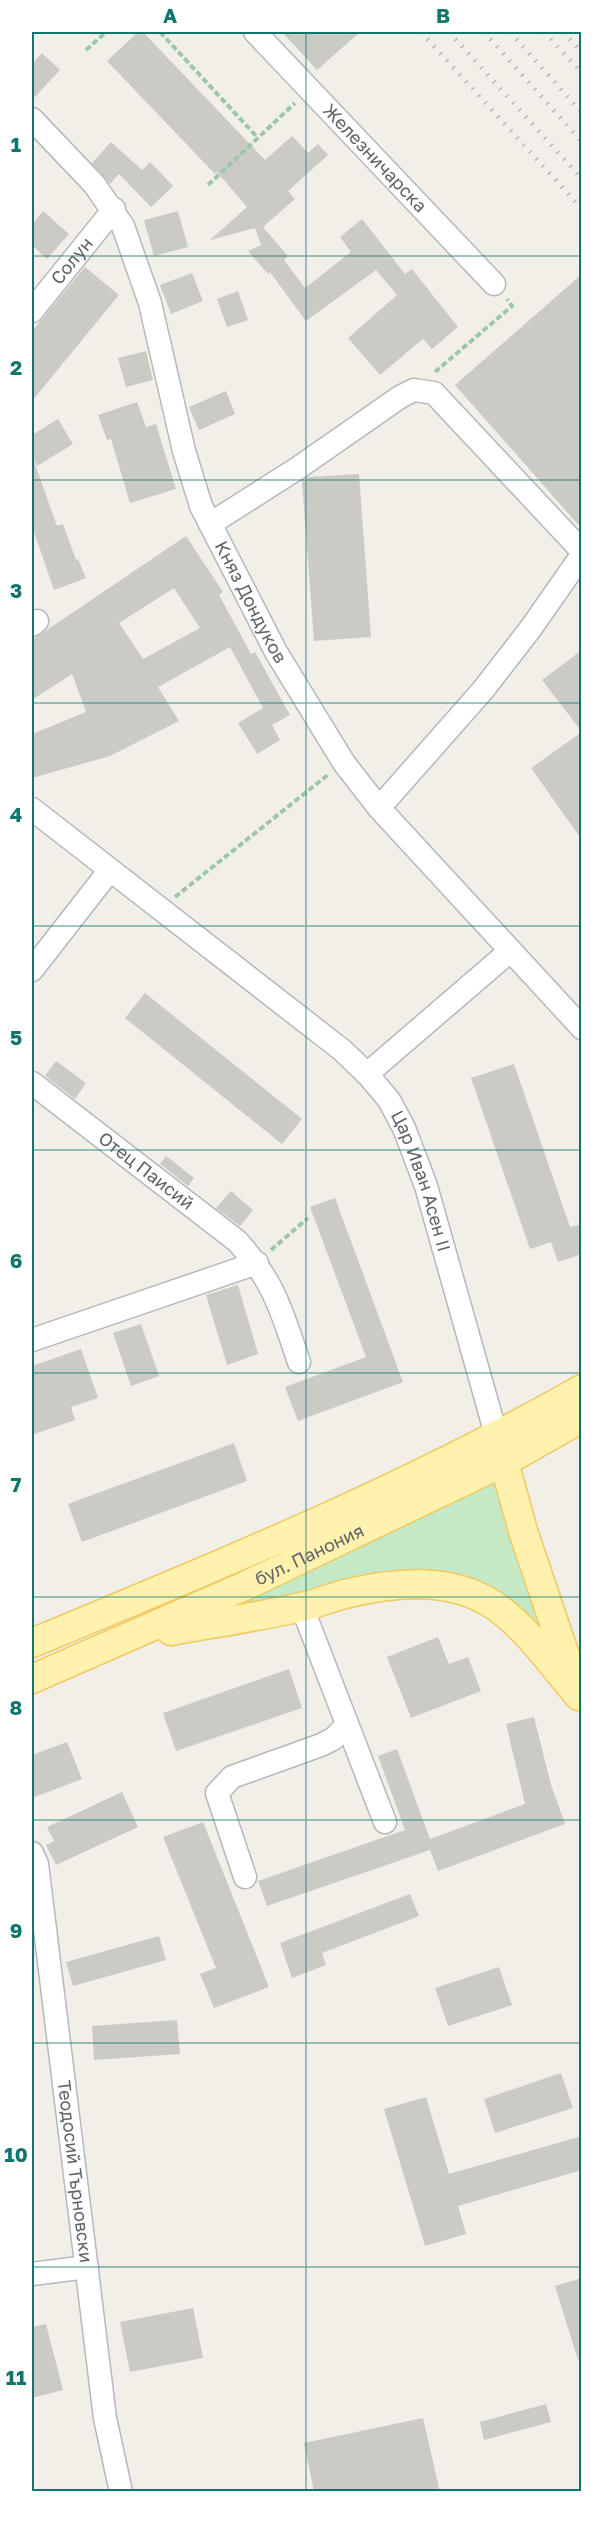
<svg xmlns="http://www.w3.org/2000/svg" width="613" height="2523" font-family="'Golos Text',sans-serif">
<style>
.green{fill:#c5e8c5}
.building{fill:#cccac5;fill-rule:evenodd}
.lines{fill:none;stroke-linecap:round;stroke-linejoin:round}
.minor-casing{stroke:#b5b8bc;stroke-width:25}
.major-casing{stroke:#f2c960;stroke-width:31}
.path{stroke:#9cc7a9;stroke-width:4;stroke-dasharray:6 3;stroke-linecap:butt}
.minor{stroke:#fff;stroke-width:22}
.major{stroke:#fff2af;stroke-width:28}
.rail{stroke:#b6b7b8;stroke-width:4.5;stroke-dasharray:1.5 8;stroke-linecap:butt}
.grid{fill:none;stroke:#0f766e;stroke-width:1.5;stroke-opacity:0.55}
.labels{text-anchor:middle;stroke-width:5;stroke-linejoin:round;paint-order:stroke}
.street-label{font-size:18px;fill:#5f6368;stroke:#fff}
.neatline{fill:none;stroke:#0f766e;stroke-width:2}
.grid-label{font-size:20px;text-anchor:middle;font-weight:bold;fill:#0f766e}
</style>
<rect width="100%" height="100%" fill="#f1efe8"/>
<!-- green -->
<polygon class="green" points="504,1462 579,1696 540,1649 437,1585 129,1638"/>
<!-- building -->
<g class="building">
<polygon points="138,32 143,32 265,160 292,136 308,153 318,144 328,155 288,191 295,199 263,227 288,256 284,260 305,288 351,252 340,237 362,219 405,274 412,269 458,327 432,349 423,339 380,375 348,338 397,295 376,270 306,321 270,272 268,274 248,251 261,245 255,228 210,240 247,207 217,172 215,174 107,61"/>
<polygon points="282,32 360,32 317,70"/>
<polygon points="42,53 60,70 32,100 32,64"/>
<polygon points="111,142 142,170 150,162 173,186 151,207 119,174 110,184 92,163"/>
<polygon points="43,211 69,234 47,259 32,245 32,225"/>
<polygon points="178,211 188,247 154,256 144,220"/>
<polygon points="85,267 119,295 32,401 32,331"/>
<polygon points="192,273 203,301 171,314 160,285"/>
<polygon points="582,274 582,529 455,385"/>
<polygon points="238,291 248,320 227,327 217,299"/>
<polygon points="146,351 153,380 126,387 118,358"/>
<polygon points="226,391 235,414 199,430 189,407"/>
<polygon points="137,402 146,427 156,424 176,489 130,503 111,439 107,440 98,415"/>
<polygon points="58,419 73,444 37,466 32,456 32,435"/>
<polygon points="34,461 57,526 63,524 76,560 78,559 86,578 54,590 32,526 32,462"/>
<polygon points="359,474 371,637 314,641 302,481 308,477"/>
<path d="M 186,536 L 223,592 L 219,595 L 251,654 L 255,652 L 290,715 L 272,725 L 280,740 L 257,754 L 238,723 L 263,708 L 230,647 L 158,687 L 179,721 L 110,756 L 32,778 L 32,734 L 86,712 L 72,674 L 32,700 L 32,640 ZM 174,588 L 200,628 L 143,659 L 119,623 Z"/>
<polygon points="582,650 582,732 542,680"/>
<polygon points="582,732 582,840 531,768"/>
<polygon points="145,993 302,1119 282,1144 125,1018"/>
<polygon points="56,1061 86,1083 75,1099 45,1076"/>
<polygon points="514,1064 570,1227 582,1224 582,1254 558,1262 551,1242 530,1249 471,1078"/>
<polygon points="166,1156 194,1178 188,1186 160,1164"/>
<polygon points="231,1191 253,1210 240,1226 216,1208"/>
<polygon points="335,1198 403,1382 298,1421 285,1387 366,1357 310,1207"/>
<polygon points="238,1285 258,1354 227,1365 206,1295"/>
<polygon points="141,1324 159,1376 131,1386 113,1333"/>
<polygon points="81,1349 98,1398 71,1407 75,1420 32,1435 32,1366"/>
<polygon points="234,1443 247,1481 82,1542 68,1504"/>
<polygon points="438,1637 449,1664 468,1657 481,1691 411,1718 387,1657"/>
<polygon points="289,1669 302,1708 176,1751 163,1713"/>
<polygon points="534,1717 551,1785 565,1824 438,1871 430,1850 267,1906 258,1881 405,1830 378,1756 397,1749 430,1839 525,1804 506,1724"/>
<polygon points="67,1742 82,1779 32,1798 32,1755"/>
<polygon points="122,1792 138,1827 56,1865 46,1845 54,1841 47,1827"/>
<polygon points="203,1822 269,1987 214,2008 200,1974 216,1968 163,1837"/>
<polygon points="410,1894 419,1916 322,1953 326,1965 292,1978 280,1943"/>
<polygon points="159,1936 166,1960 73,1986 66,1962"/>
<polygon points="499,1967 512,2005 448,2026 435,1988"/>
<polygon points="177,2020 180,2054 94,2060 92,2026"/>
<polygon points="561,2073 573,2108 495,2133 484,2099"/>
<polygon points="426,2097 449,2174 582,2136 582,2170 458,2206 466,2234 425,2246 384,2109"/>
<polygon points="582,2278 582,2360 578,2360 555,2286"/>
<polygon points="193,2308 203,2358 130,2372 120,2322"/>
<polygon points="46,2324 63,2390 32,2398 32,2327"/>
<polygon points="546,2404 551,2422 484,2440 480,2422"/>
<polygon points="423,2418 440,2492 314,2492 304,2443"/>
</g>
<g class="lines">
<defs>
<g id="minor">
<path id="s1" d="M 255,32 L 494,284"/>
<path id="s2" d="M 32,119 L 94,184 L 123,226 L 150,303 L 184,451 L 201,506 L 276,652 L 344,763 L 379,808 L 582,1028"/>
<path id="s3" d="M 32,311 L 114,209"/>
<polyline points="210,524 298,468 400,397 414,390 434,393 582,551"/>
<polyline points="32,625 37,621"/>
<polyline points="379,808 483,690 531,628 582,555"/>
<path id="s4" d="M 32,809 L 342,1050 L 367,1074 L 389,1100 L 404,1128 L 426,1186 L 501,1452"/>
<polyline points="32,970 110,870"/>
<polyline points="367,1074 510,951"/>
<path id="s5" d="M 32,1083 L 237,1241 C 274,1281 282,1312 299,1362"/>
<polyline points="32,1340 257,1263"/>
<polyline points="302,1607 385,1822"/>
<path id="s6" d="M 32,1853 L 37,1864 L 105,2418 L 121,2492"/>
<polyline points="245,1877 217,1793 232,1777 321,1745 333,1739 346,1726"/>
<polyline points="32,2274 87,2267"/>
</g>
<g id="major">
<polyline points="504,1462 524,1534 573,1679"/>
<path d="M 171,1631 C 214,1623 258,1617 301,1607 C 316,1604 330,1598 345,1594 C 394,1582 451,1576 495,1606 C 528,1629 553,1666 579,1696"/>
<path d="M 32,1643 C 218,1566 406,1489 582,1389"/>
<path id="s7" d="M 32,1679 L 247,1585 L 504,1462 L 582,1418"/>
</g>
</defs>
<!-- minor casing -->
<use href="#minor" class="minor-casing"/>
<!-- major casing -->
<use href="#major" class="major-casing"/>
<!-- path -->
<g class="path">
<polyline points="160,32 258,138"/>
<polyline points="86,50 106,32"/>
<polyline points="208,185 295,103"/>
<polyline points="435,372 512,306 507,299"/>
<polyline points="175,897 329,774"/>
<polyline points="271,1250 308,1218"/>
</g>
<!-- minor -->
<use href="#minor" class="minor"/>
<!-- major -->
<use href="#major" class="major"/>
<!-- rail -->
<g class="rail">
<polyline points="421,32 582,209"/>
<polyline points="449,32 582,179"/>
<polyline points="484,32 582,142"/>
<polyline points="510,32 582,113"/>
<polyline points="544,32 582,73"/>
<polyline points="563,32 582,52"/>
<polyline points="581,32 582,32"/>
</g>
</g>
<!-- grid -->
<path class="grid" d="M 306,32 L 306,2492M 32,256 L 582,256M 32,480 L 582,480M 32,703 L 582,703M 32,926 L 582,926M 32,1150 L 582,1150M 32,1373 L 582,1373M 32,1597 L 582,1597M 32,1820 L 582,1820M 32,2043 L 582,2043M 32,2267 L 582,2267"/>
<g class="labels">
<!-- street labels -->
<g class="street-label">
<text dy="6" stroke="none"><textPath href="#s1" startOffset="174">Железничарска</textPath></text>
<text dy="6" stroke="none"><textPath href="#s3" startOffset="64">Солун</textPath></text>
<text dy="6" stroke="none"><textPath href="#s2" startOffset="540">Княз Дондуков</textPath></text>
<text dy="6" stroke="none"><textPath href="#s5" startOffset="144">Отец Паисий</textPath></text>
<text dy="6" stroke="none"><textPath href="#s4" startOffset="549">Цар Иван Асен II</textPath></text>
<text dy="6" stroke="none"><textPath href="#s7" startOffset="304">бул. Панония</textPath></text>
<text dy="6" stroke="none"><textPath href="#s6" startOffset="322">Теодосий Търновски</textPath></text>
</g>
</g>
<!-- border -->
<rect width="613" height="2523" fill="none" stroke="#ffffff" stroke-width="66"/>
<rect x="33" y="33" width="547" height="2457" class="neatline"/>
<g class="grid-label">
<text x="170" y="23">A</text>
<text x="443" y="23">B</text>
<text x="16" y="152">1</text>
<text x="16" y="375">2</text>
<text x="16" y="598">3</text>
<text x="16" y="822">4</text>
<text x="16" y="1045">5</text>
<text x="16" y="1268">6</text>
<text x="16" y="1492">7</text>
<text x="16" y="1715">8</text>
<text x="16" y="1938">9</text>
<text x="16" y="2162">10</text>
<text x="16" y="2385">11</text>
</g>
</svg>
